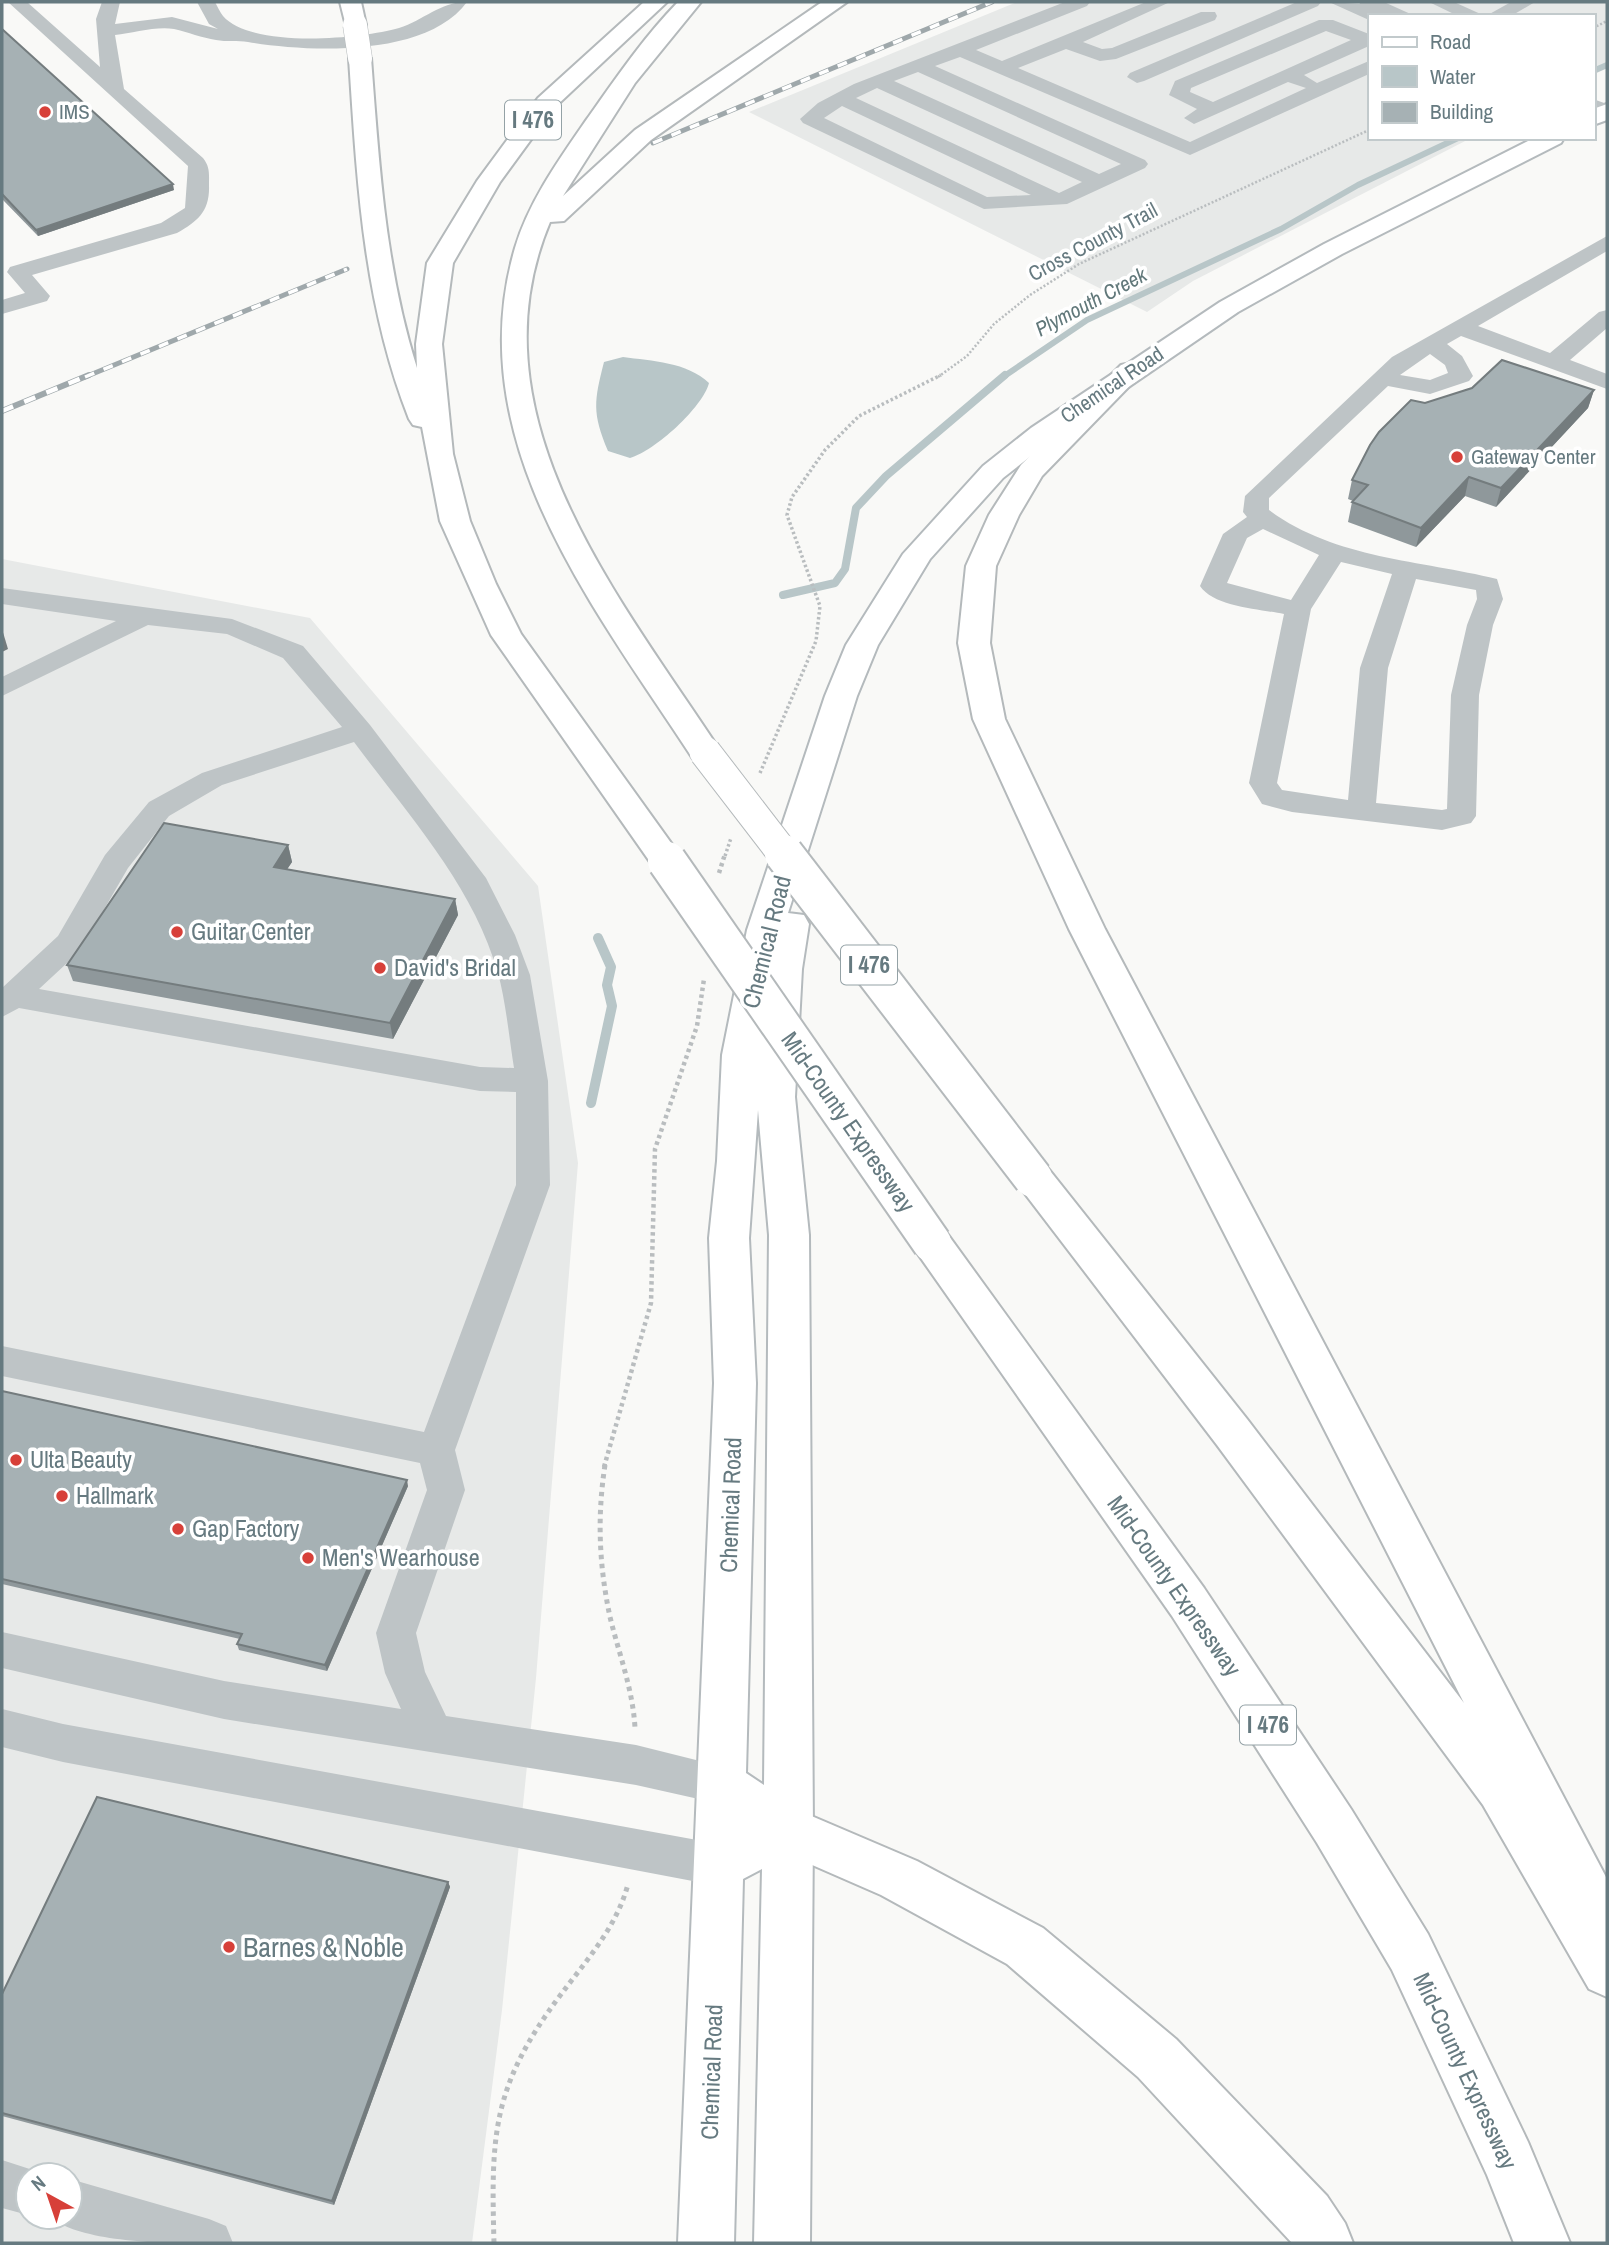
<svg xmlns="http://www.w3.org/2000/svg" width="1609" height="2245" font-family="'Archivo Narrow',sans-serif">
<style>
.built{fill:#e7e9e8;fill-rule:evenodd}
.water{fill:#b8c6c8}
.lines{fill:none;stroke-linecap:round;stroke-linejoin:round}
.stream-far2{stroke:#b8c6c8;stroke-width:6}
.stream-far1{stroke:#b8c6c8;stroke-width:8}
.stream{stroke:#b8c6c8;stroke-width:10}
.major-casing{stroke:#b4babd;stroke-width:4}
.highway-casing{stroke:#b4b9bb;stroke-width:4}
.path-far3{stroke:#b9bdbf;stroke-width:2.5;stroke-dasharray:2 2;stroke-linecap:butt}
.path-far2{stroke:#b9bdbf;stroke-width:3.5;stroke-dasharray:2.5 2.5;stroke-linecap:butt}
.path-far1{stroke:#b9bdbf;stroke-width:4.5;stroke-dasharray:3.5 3.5;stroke-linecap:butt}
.path{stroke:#b9bdbf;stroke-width:5;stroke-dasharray:4.5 4.5;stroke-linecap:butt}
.minor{fill:#bec4c6;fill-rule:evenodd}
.major{fill:#fff;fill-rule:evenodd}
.highway{fill:#fff;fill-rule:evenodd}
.rail-far1-casing{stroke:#9fa8ab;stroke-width:5}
.rail-casing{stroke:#9fa8ab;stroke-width:6}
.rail-far1{stroke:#fff;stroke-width:3.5;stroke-dasharray:10;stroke-linecap:butt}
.rail{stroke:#fff;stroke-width:4.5;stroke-dasharray:12;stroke-linecap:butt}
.highway-bridge-far2-casing{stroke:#b4b9bb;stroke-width:25;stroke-linecap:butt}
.highway-bridge-far1-casing{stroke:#b4b9bb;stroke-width:33;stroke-linecap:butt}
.highway-bridge-casing{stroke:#b4b9bb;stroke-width:42;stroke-linecap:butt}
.highway-bridge-far2{stroke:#fff;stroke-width:24}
.highway-bridge-far1{stroke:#fff;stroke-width:31}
.highway-bridge{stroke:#fff;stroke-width:38}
.wall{fill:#8f989b}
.shaded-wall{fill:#747c7e}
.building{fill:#a6b1b4;stroke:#747c7e;stroke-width:2}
.poi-dot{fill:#d74039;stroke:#fff;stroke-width:2.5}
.labels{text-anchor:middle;stroke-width:7;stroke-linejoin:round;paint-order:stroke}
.far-poi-label{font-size:21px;fill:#667a80;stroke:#fff;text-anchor:start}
.far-street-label{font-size:21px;fill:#667a80;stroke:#fff}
.far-water-label{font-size:21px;font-style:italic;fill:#61787a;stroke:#fff}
.shield{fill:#fff;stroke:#94a2a6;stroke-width:2}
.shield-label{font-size:23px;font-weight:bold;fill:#667a80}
.poi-label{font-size:24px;fill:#667a80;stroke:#fff;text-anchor:start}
.street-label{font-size:24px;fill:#667a80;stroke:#fff}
.near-poi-label{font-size:28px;fill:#667a80;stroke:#fff;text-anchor:start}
</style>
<rect width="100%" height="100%" fill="#f9f9f7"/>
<!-- built -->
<g class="built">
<polygon points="1017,2 1607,2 1607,68 1593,75 1593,16 1369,16 1369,138 1471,138 1193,281 1147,312 749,112"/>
<path d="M 2,559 L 310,618 L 538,886 L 578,1163 L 536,1678 L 502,2010 L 472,2243 L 2,2243 ZM 28,2175 L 70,2175 L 70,2217 L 28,2217 Z"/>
</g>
<!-- water -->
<path class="water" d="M 623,357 C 652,361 687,362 709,383 C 703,407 655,451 630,458 L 608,451 C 592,413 594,401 604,362 Z"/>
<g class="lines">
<!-- stream-far2 -->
<g class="stream-far2">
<polyline points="1593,71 1607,65"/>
<polyline points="1003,377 1087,320 1281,229 1358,185 1458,138"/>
</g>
<!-- stream-far1 -->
<polyline class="stream-far1" points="783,595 835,583 845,569 856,508 886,476 1005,375"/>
<!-- stream -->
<polyline class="stream" points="591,1103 612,1006 607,985 611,967 598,938"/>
<defs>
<g id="major">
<polygon points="1607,104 1607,120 1593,125 1593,109"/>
<path d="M 1534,138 L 1564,138 L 1561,143 L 1342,254 L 1238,312 L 1051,440 L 1003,478 L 930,559 L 878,645 L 857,696 L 788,913 L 804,915 L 809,924 L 802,969 L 795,1097 L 809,1235 L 813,1830 L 810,2243 L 754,2243 L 762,1869 L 743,1879 L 734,2243 L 678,2243 L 714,1383 L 709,1238 L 717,1161 L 722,1055 L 747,930 L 825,696 L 846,645 L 903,554 L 983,466 L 1031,428 L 1220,302 L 1324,244 ZM 758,1110 L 769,1235 L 764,1785 L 746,1773 L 756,1383 L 749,1238 Z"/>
</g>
<g id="highway">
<polygon points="340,2 361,2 366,25 363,30 347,30"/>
<path d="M 644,2 L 667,2 L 554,108 L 500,182 L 453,263 L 442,344 L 453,454 L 470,521 L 496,584 L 521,634 L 684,861 L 679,869 L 667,872 L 655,869 L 491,635 L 440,521 L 422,427 L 413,425 L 409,419 C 363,302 357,182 349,58 L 360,51 L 371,58 C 379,163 385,267 417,368 L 416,344 L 427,263 L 477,181 L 538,98 Z"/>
<path d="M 678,2 L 701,2 L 635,83 L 563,196 L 635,130 L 822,2 L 847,2 L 651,140 L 564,221 L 550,222 C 468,417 621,599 721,752 L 717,759 L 705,762 L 693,759 C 594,607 459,441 515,248 C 529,201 560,158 587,119 C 616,78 644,37 678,2 Z"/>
<polygon points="1131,363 1141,365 1144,371 1042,476 1019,515 996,566 990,643 1005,719 1105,929 1607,1879 1607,1997 1589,1989 1483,1805 1217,1445 1013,1178 1019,1167 1033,1163 1047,1167 1247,1419 1464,1703 1069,929 973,719 958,643 966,566 989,515 1021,465 1121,365"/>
<polygon points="932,1227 946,1232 1204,1588 1351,1809 1428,1934 1528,2142 1570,2243 1514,2243 1487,2175 1392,1970 1317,1843 1172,1616 918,1254 912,1243 918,1232"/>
<polygon points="788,1806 917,1861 1043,1928 1176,2039 1327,2196 1345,2223 1353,2243 1292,2243 1138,2077 1007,1964 881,1895 771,1847 763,1830 771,1813"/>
</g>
</defs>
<!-- major casing -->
<use href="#major" class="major-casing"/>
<!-- highway casing -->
<use href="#highway" class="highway-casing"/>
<!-- path-far3 -->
<g class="path-far3">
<polyline points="1593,28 1607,21"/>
<polyline points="938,377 967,356 994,324 1030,295 1079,264 1369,130"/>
</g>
<!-- path-far2 -->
<g class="path-far2">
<polyline points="760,773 816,641 820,606 787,515 792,497 825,450 859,416 941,375"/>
<polyline points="725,856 731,838"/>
</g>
<!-- path-far1 -->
<g class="path-far1">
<polyline points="719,873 725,854"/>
<polyline points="604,1467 651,1303 655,1149 697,1026 704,979"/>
</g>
<!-- path -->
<g class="path">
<path d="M 605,1465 C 597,1517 599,1565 610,1617 C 619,1654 633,1690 635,1728"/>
<path d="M 494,2243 C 491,2135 492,2087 559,1997 C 585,1962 617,1927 628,1884"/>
</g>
<!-- minor -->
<g class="minor">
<path d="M 8,2 L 27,2 L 100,67 L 96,19 L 102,2 L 120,2 L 115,24 L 172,17 L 218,29 L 209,24 L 197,2 L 215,2 C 217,6 220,12 223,16 C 252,49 360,39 399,28 C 424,20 442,1 467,2 C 426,58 307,52 248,42 C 238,40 226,42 216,40 C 202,38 188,32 174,29 C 156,26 133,33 115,35 L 124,89 L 203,158 C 210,167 209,173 209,185 C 210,211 198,221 177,233 L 32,275 L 50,296 L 47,301 L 2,314 L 2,300 L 25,293 L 7,272 L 10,267 L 161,223 L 185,208 L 188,166 Z"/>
<path d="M 1065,2 L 1090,2 L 1087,6 L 976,50 L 1002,61 L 1146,2 L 1170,2 L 1083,42 L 1102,49 L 1112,48 L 1201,12 L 1215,12 L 1217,16 L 1215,20 L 1116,59 L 1100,61 L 1066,49 L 1018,68 L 1190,142 L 1306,88 L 1288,82 L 1194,124 L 1184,118 L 1197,109 L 1169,95 L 1175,81 L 1319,20 L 1333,20 L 1369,34 L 1369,46 L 1304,75 L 1317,83 L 1369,61 L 1369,74 L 1190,155 L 960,57 L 935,66 L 1145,160 L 1148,164 L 1145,168 L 1067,204 L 984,209 L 803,123 L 800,119 L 818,103 L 854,84 ZM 1326,31 L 1351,40 L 1213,102 L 1190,92 L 1191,88 ZM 918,72 L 1121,164 L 1099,174 L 894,81 ZM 877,88 L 1082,182 L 1059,193 L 856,98 ZM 842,106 L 1031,195 L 987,197 L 824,118 Z"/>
<polygon points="1297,2 1321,2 1318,6 1144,81 1137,83 1127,77 1130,73"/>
<polygon points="1329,2 1360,4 1359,2 1384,2 1415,16 1381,13 1383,16 1369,16 1369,20"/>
<polygon points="1429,2 1454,2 1485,16 1458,16"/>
<polygon points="1511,2 1535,2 1511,16 1486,16"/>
<polygon points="1593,99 1607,104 1607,117 1593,112"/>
<path d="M 1607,236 L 1607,251 L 1478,326 L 1550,353 L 1599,312 L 1607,310 L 1607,328 L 1570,360 L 1607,374 L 1607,389 L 1461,336 L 1447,344 L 1462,356 L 1473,376 L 1469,381 L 1430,394 L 1388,386 L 1269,498 L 1269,510 C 1335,559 1420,560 1497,579 L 1503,599 L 1493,625 L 1479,695 L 1476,816 L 1471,823 L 1442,830 L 1292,812 L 1262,804 L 1249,783 L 1284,614 C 1260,609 1214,607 1200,586 L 1223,534 L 1247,517 L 1243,512 L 1245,496 L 1392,357 ZM 1430,354 L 1445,365 L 1448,373 L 1430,380 L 1400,375 ZM 1263,529 L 1319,555 L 1291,600 L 1227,583 L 1247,538 ZM 1341,562 L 1392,574 L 1360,668 L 1348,800 L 1282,790 L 1277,783 L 1311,609 ZM 1416,579 L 1476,590 L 1477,599 L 1467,625 L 1451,695 L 1447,809 L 1442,810 L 1376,803 L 1388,668 Z"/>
<path d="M 2,588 L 232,619 L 303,646 L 370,725 L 486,878 L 515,935 L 530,975 L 548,1081 L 550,1185 L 455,1450 L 465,1490 L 416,1633 L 425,1672 L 446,1716 L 636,1745 L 736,1770 L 742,1784 L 736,1798 L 721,1804 L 636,1785 L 224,1719 L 2,1668 L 2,1632 L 224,1681 L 401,1709 L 385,1673 L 376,1633 L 427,1490 L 420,1463 L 2,1376 L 2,1346 L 424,1432 L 516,1185 L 516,1092 L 480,1091 L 19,1008 L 2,1017 L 2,988 L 58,936 L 105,855 L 149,802 L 202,773 L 342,727 L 283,658 L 227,634 L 148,625 L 2,696 L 2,677 L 116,621 L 2,604 ZM 354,742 C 408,815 473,885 498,973 C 506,1003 509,1037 514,1068 L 480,1067 L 39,989 L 80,951 L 128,868 L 169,816 L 222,785 Z"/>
<polygon points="2,1709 63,1724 719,1844 734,1850 741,1865 734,1880 719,1886 63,1762 2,1747"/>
<polygon points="2,2160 45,2174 28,2175 28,2215 2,2208"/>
<path d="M 70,2179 L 209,2219 L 226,2226 L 233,2243 C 194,2245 79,2245 52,2217 L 70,2217 Z"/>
</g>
<!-- major -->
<use href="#major" class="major"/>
<!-- highway -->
<use href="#highway" class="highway"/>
<defs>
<g id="rail-far1">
<polyline points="653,143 992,2"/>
<polyline points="85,377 347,269"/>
</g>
<polyline id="rail" points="2,411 89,375"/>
</defs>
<!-- rail-far1 casing -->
<use href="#rail-far1" class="rail-far1-casing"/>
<!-- rail casing -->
<use href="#rail" class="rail-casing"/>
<!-- rail-far1 -->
<use href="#rail-far1" class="rail-far1"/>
<!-- rail -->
<use href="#rail" class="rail"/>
<defs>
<polyline id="highway-bridge-far2" points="355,25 360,58"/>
<polyline id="highway-bridge-far1" points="705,752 785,856"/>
<g id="highway-bridge">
<polyline points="784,854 1033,1178"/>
<polyline points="667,861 932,1243"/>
</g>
</defs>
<!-- highway-bridge-far2 casing -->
<use href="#highway-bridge-far2" class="highway-bridge-far2-casing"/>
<!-- highway-bridge-far1 casing -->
<use href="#highway-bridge-far1" class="highway-bridge-far1-casing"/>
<!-- highway-bridge casing -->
<use href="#highway-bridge" class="highway-bridge-casing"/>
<!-- highway-bridge-far2 -->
<use href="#highway-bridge-far2" class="highway-bridge-far2"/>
<!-- highway-bridge-far1 -->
<use href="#highway-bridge-far1" class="highway-bridge-far1"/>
<!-- highway-bridge -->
<use href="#highway-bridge" class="highway-bridge"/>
</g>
<!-- wall -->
<g class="wall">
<polygon points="2,29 174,190 38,236 2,199"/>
<polygon points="1594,390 1588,408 1496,507 1465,496 1416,547 1348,522 1352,502 1353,501 1348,499 1352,480 1425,403"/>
<polygon points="288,845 292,862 287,869 455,899 458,915 393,1039 73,981 67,965"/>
<polygon points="2,1391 408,1486 327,1671 239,1650 237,1644 240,1639 2,1584"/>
<polygon points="448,1882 450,1887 334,2205 2,2116 2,1994"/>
</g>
<!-- shaded-wall -->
<g class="shaded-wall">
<polygon points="173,184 174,190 38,236 36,230"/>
<polygon points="1594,390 1588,408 1496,507 1501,488"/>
<polygon points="1469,477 1465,496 1416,547 1421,528"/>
<polygon points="2,629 8,649 2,652"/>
<polygon points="288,845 292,862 278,883 274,867"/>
<polygon points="455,899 458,915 393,1039 390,1023"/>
<polygon points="407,1480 408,1486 327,1671 325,1665"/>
<polygon points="448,1882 450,1887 334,2205 332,2201"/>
</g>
<!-- building -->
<g class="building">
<polygon points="2,29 173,184 36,230 2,194"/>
<polygon points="1502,360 1594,390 1501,488 1469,477 1421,528 1352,502 1368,485 1352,480 1370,445 1379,432 1411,400 1425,403 1472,388"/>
<polygon points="164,823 288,845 274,867 455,899 390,1023 67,965"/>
<polygon points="2,1391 407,1480 325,1665 237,1644 242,1634 2,1579"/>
<polygon points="97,1797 448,1882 332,2201 2,2113 2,1994"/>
</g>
<!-- markers -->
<g class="poi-dot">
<circle cx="45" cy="112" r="7"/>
<circle cx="1457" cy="457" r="7"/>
<circle cx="177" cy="932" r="7"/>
<circle cx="380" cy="968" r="7"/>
<circle cx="16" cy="1460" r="7"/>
<circle cx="62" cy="1496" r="7"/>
<circle cx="178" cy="1529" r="7"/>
<circle cx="308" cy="1558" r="7"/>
<circle cx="229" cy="1947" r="7"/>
</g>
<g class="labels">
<!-- far-poi labels -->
<g class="far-poi-label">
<text x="59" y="119">IMS</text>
<text x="1471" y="464">Gateway Center</text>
</g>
<!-- far-street labels -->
<g class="far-street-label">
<text transform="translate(1093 242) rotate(-28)" y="7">Cross County Trail</text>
<text transform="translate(1112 385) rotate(-34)" y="7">Chemical Road</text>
</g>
<!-- far-water labels -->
<g class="far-water-label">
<text transform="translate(1091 302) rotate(-28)" y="7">Plymouth Creek</text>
</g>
<!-- shield labels -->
<g class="shield">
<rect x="505" y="100.5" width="56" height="39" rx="5"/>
<rect x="841" y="945.5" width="56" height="39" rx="5"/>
<rect x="1240" y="1705.5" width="56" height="39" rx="5"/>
</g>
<g class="shield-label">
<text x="533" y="128">I 476</text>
<text x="869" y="973">I 476</text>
<text x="1268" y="1733">I 476</text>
</g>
<!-- poi labels -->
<g class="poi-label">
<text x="191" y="940">Guitar Center</text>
<text x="394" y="976">David's Bridal</text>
<text x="30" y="1468">Ulta Beauty</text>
<text x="76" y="1504">Hallmark</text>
<text x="192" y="1537">Gap Factory</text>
<text x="322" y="1566">Men's Wearhouse</text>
</g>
<!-- street labels -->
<g class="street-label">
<text transform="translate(767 942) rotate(-76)" y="8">Chemical Road</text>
<text transform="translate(848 1122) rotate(55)" y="8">Mid-County Expressway</text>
<text transform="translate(731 1505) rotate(-88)" y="8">Chemical Road</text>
<text transform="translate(1174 1586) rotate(55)" y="8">Mid-County Expressway</text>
<text transform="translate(1465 2071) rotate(65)" y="8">Mid-County Expressway</text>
<text transform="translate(712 2072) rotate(-88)" y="8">Chemical Road</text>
</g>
<!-- near-poi labels -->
<g class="near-poi-label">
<text x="243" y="1957">Barnes &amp; Noble</text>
</g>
</g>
<!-- border -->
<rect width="1609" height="2245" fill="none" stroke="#667a80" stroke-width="7"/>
<!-- legend -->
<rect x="1368" y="14" width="228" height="126" fill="#ffffff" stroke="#c2cacc" stroke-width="2"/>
<rect x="1382" y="37" width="35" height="10" fill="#ffffff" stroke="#c2cacc" stroke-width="2"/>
<text x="1430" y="49" font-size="21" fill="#667a80">Road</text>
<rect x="1382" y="66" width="35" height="21" fill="#b8c6c8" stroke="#c2cacc" stroke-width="2"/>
<text x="1430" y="84" font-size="21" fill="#667a80">Water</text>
<rect x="1382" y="102" width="35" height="21" fill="#a6b1b4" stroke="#c2cacc" stroke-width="2"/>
<text x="1430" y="119" font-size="21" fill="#667a80">Building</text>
<!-- north arrow -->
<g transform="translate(49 2196) rotate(320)"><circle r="33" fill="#ffffff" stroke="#c2cacc" stroke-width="2"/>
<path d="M0-5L12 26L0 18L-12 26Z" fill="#d74039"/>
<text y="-10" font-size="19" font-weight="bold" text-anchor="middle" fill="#667a80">N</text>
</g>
</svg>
